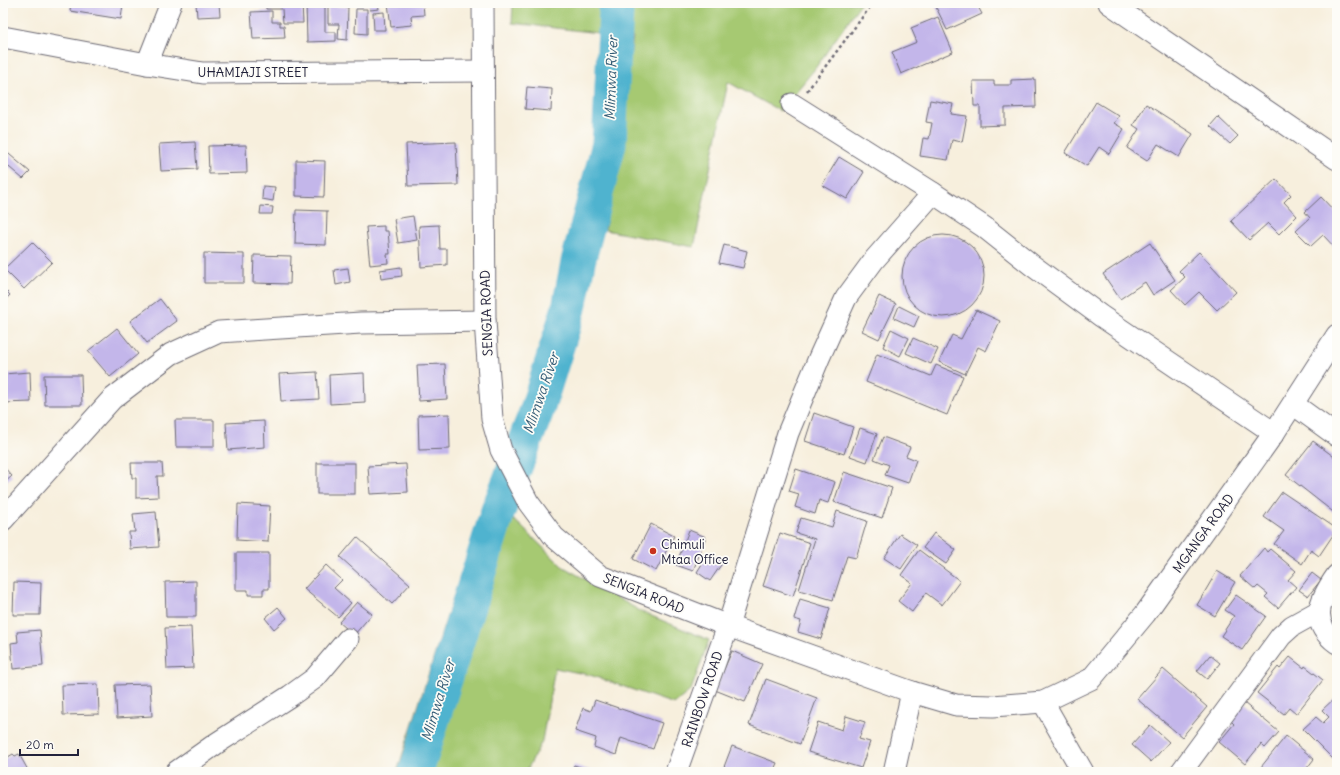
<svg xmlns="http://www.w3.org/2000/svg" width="1340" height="775" font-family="Delius,sans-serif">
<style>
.green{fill:#a6c972;stroke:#647656}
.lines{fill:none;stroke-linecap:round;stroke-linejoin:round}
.river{stroke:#50b3cf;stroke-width:35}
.building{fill:#c3b6ea}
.minor-casing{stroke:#6d6a74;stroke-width:23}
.path{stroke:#6d6a74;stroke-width:2.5;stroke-dasharray:3 3;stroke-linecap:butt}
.minor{stroke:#fff;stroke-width:21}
.poi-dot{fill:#c8321e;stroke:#fdfcf7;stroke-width:1.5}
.labels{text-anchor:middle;stroke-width:3.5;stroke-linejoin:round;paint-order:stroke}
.street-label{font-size:13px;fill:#22223b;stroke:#fdfcf7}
.poi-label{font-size:13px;fill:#22223b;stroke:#fdfcf7;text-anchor:start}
.water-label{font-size:14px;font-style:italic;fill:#345c76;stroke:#fdfcf7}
</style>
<rect width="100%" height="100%" fill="#fdfcf7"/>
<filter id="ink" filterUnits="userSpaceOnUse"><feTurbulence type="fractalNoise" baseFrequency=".025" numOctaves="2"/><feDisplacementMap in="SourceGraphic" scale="8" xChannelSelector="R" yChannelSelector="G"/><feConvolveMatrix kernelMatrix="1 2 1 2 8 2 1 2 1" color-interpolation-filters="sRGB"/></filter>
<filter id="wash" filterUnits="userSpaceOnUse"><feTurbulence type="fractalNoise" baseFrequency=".012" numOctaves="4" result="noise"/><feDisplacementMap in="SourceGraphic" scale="16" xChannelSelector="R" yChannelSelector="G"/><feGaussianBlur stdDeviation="0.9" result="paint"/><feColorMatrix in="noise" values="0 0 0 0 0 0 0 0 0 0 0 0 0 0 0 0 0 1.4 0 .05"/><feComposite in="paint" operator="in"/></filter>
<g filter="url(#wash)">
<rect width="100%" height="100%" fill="#f7efdd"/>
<!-- green -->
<g class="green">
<polygon points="513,3 861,3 814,70 780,111 728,82 694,247 605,230 633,37 512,23"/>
<polygon points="487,497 522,527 562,566 642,612 709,640 691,690 674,704 590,675 555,668 542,741 526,772 397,772 450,607"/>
</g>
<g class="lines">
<!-- river -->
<polyline class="river" points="416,772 498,511 537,410 569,308 578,262 609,144 616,11 614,3"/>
</g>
<g id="blocks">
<!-- building -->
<g class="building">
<polygon points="71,3 112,3 123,4 121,19 70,11"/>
<polygon points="196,3 219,3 220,16 197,17"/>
<polygon points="266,3 302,3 303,23 283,23 282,9 266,9"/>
<polygon points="306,3 325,3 325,32 336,32 336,41 307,42"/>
<polygon points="357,3 378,3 379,9 370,10 369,4 357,6"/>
<polygon points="388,3 423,3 424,15 411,16 412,25 391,27"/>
<polygon points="934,3 976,3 982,14 947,30"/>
<polygon points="328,6 348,7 347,40 338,39 339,24 328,24"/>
<polygon points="356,9 367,9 367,34 355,33"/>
<polygon points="272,11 272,22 280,22 280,26 284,26 285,38 253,39 251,12"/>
<polygon points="384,12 385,30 374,30 373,13"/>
<polygon points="938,17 953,52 901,74 892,52 917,42 911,28"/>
<polygon points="1035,79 1036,107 1005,108 1005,125 980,126 980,106 974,106 973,81 994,81 994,85 1011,85 1011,80"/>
<polygon points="527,87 552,89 551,111 525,109"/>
<polygon points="930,100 953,104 951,114 967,116 962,142 952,140 948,160 920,156 923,138 929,139 932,123 926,122"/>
<polygon points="1096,102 1119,116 1114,123 1124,129 1109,154 1099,147 1087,166 1065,153"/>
<polygon points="1146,104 1193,134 1179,157 1158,144 1147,161 1127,148 1139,129 1133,125"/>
<polygon points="1218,117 1238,136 1230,144 1210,126"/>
<polygon points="195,142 197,169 161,171 159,144"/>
<polygon points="456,142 458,185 408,186 406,144"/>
<polygon points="246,145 247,173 209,174 208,146"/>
<polygon points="3,149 30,172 23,179 3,162"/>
<polygon points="839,157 864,172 847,199 822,185"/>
<polygon points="296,160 325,161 324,197 296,196"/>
<polygon points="1276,179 1291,195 1284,202 1297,216 1279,234 1268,223 1249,240 1231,221"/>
<polygon points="263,186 275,187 273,201 262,199"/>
<polygon points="1321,197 1337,214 1337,250 1323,235 1311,246 1296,231 1310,218 1305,212"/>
<polygon points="261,206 273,207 272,214 260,214"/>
<polygon points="296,210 327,211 326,245 295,244"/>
<polygon points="413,216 417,240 398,243 394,219"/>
<polygon points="439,225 440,249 447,249 447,265 421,267 419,226"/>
<polygon points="384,226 384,231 388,231 390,254 387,254 388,263 370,265 366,227"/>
<circle cx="943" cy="276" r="41"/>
<polygon points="32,242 52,262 24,289 4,269"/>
<polygon points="1150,243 1175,280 1153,295 1145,282 1120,299 1103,274"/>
<polygon points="724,245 747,251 743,268 719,263"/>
<polygon points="1199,252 1236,292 1217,310 1199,292 1185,305 1171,290 1185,277 1179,271"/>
<polygon points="204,253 244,254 244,283 204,283"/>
<polygon points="254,255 291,256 290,284 253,283"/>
<polygon points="401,267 402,276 381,279 380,270"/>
<polygon points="348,268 350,282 336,285 334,270"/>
<polygon points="3,288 10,295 3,302"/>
<polygon points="879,296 896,304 879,339 862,331"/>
<polygon points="160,299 177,321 147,343 130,321"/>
<polygon points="899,306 919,316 914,327 894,318"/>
<polygon points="976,310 1000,321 986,351 978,347 965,374 939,362 952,335 961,339"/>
<polygon points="117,328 138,354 110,377 88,351"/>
<polygon points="891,329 909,338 900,356 883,347"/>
<polygon points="913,338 938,349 931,364 906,353"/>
<polygon points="877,354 931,376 936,365 963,376 947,415 866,382"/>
<polygon points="445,364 447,399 419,401 417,365"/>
<polygon points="30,372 31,402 3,403 3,374"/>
<polygon points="317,372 319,399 281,401 279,374"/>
<polygon points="364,373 365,402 330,404 329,375"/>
<polygon points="44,375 81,375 82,405 45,405"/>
<polygon points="814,413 853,427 844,454 805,441"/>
<polygon points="449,414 450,449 419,450 418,415"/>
<polygon points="175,420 214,420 214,447 176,447"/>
<polygon points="264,421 265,447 228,450 226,423"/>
<polygon points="860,428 877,434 867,462 850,456"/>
<polygon points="883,437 910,447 906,456 916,460 908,483 885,475 889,465 874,459"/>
<polygon points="1313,441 1337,459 1337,515 1286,475"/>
<polygon points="131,463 162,463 163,476 157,476 158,497 136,498 136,478 132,478"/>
<rect x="317" y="463" width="38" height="31"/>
<polygon points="406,464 408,492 370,494 368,466"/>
<polygon points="3,466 12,476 3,484"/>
<polygon points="796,469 835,482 828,503 819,500 815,514 795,507 799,494 789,491"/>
<polygon points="844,472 892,488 882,518 834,502"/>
<polygon points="1282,492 1337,529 1319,556 1311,550 1302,564 1274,544 1284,531 1264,517"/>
<polygon points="238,504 270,506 268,542 237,540"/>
<polygon points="837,511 867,521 856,558 847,556 833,600 799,590 815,539 796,533 801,518 832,527"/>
<polygon points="156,512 159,547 130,549 129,532 135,532 133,514"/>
<polygon points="651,524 674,536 656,571 633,559"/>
<polygon points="689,530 706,537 693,571 676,565"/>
<polygon points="780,533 810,543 793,596 763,586"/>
<polygon points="934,533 956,550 946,564 923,548"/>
<polygon points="900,534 917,545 901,569 884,558"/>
<polygon points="357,537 410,584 392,604 340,557"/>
<polygon points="1264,548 1267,552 1270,549 1296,571 1288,580 1296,587 1278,608 1265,597 1268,594 1258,586 1255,589 1240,576"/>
<polygon points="919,550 960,581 942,605 926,593 912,612 898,601 912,583 901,575"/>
<polygon points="236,553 269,553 269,589 263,589 263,595 248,595 248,590 236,590"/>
<polygon points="709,553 723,562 710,581 697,572"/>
<polygon points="326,565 342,580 334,588 351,603 338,617 304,589"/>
<polygon points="1217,571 1235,582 1215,616 1197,605"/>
<polygon points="1312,573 1321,580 1308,596 1299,590"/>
<polygon points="196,581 196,617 166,617 165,582"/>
<polygon points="14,582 41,583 40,615 13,615"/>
<polygon points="1236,595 1266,616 1242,650 1221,636 1234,616 1225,610"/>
<polygon points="800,599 830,608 821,639 798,632 801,621 794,619"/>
<polygon points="357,602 372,614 354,635 339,622"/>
<polygon points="278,607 287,618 274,629 265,618"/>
<polygon points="191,627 193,668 167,669 165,628"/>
<polygon points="40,630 43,666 13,669 11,643 18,642 17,632"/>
<polygon points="732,651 762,664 745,702 715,690"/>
<polygon points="1210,655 1220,663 1207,679 1197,671"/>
<polygon points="1290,657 1304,668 1305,666 1323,680 1296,714 1289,708 1284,714 1257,693 1278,667 1280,669"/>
<polygon points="1163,669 1207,707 1182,737 1137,699"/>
<polygon points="766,679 817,698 800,744 749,725"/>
<polygon points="98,684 99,714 63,715 62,685"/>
<polygon points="150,684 152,716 117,718 115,685"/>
<polygon points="1337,696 1337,757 1334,760 1303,729 1316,717 1323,723 1329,717 1322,710"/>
<polygon points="595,700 662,723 653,749 621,738 616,755 594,747 596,738 575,731 583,708 591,711"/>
<polygon points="1244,703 1279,732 1265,748 1261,744 1245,764 1219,742 1234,724 1230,720"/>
<polygon points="846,716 865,722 859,739 870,742 861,768 808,752 818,722 842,730"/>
<polygon points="1150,725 1169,742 1151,762 1132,745"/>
<polygon points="1286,736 1314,759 1307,768 1311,772 1257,772"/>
<polygon points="732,746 777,763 773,772 722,772"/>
<polygon points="13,754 15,756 19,754 29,772 3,772 3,760"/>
<polygon points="574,765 595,772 571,772"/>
</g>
</g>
</g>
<g filter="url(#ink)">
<use href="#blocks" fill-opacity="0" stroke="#6d6a74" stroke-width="1"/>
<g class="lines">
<defs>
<g id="minor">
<polyline points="483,3 485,321 492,419 501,450 528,502 554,537 600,576 728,626 912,692 956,705 993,706 1043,702 1091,679 1145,614 1274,433 1337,335"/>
<polyline points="1109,3 1337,159"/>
<polyline points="3,37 147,64 203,73 483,71"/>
<polyline points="147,64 171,3"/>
<polyline points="792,104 933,193 984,227 1033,266 1101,316 1274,433"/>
<polyline points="1293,404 1337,436"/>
<polyline points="3,520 112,399 171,354 219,332 361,323 485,321"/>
<path d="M 1337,575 C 1320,599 1308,622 1337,643"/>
<polyline points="1043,702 1083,772"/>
<polyline points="176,772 217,743 290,696 315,678 348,639"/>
<polyline points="676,772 728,626 788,433 819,358 846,298 874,260 933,193"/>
<polyline points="894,772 912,692"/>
<polyline points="1181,772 1281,636 1292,626 1319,611"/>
</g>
</defs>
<!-- minor casing -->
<use href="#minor" class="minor-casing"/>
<!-- path -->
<polyline class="path" points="807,91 873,3"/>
<!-- minor -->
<use href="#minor" class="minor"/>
</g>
</g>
<!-- markers -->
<circle class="poi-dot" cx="653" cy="551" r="4"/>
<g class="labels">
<!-- street labels -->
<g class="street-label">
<text x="253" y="77">UHAMIAJI STREET</text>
<text transform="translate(486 313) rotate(-92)" y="5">SENGIA ROAD</text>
<text transform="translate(1203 533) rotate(-54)" y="5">MGANGA ROAD</text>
<text transform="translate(644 593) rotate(22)" y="5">SENGIA ROAD</text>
<text transform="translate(702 699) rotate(-71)" y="5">RAINBOW ROAD</text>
</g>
<!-- poi labels -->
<g class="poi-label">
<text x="661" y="549">Chimuli<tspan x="661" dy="15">Mtaa Office</tspan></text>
</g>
<!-- water labels -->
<g class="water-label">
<text transform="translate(611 78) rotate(-88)" y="5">Mlimwa River</text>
<text transform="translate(541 393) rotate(-71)" y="5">Mlimwa River</text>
<text transform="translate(438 700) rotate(-73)" y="5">Mlimwa River</text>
</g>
</g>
<!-- margin -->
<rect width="1340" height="775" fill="none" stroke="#fdfcf7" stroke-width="16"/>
<!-- scale -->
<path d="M20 749v6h58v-6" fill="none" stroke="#22223b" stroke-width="2"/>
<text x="26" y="749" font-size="12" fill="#22223b" stroke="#fdfcf7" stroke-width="3" paint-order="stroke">20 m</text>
</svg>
